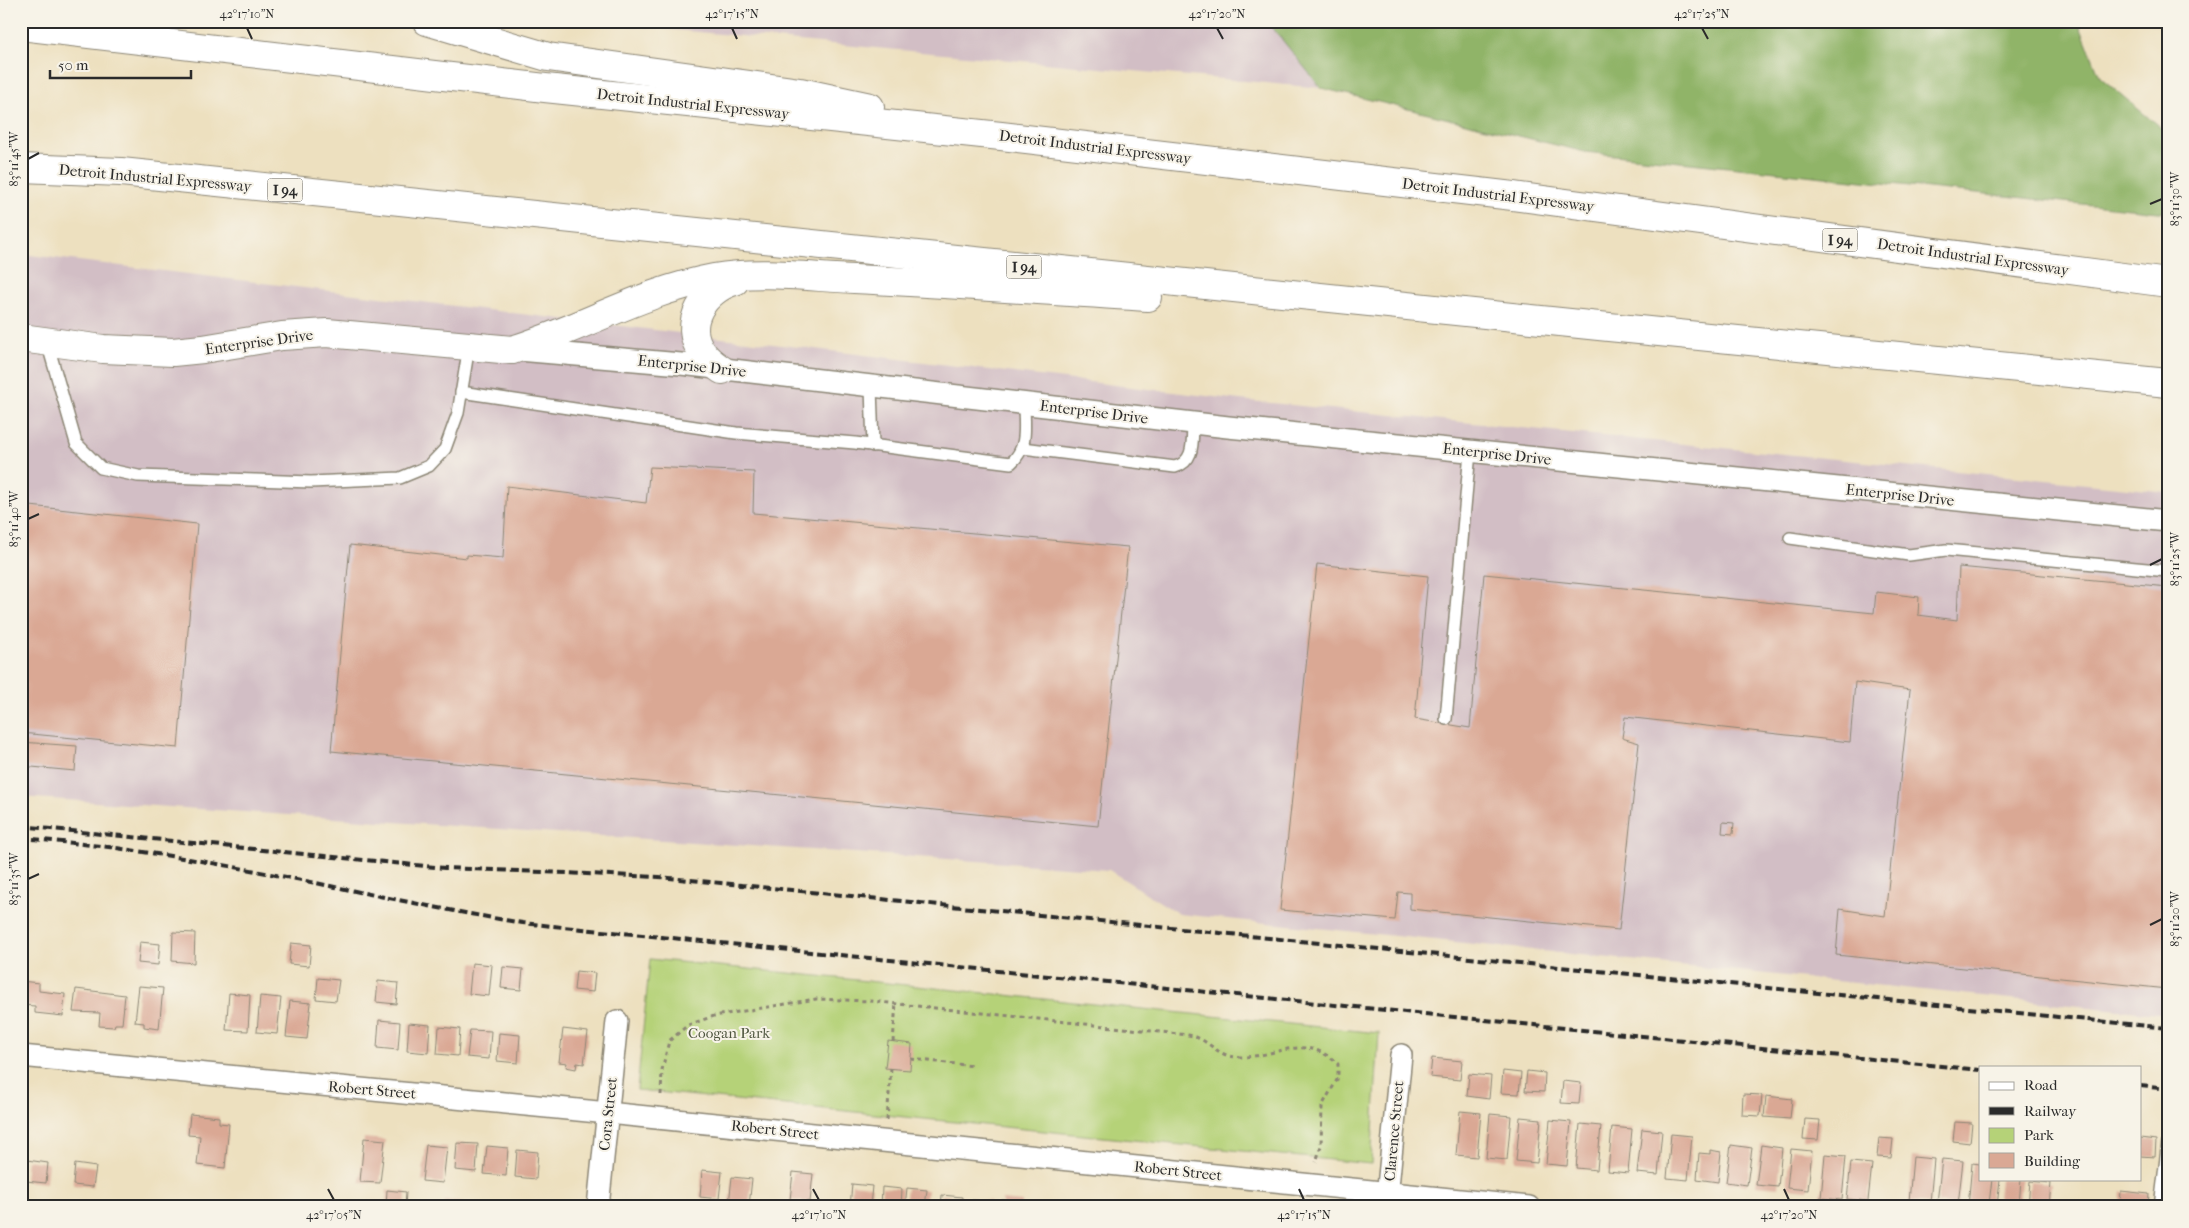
<svg xmlns="http://www.w3.org/2000/svg" width="2189" height="1228" font-family="'IM FELL French Canon',serif">
<style>
.industrial{fill:#d2bec5}
.green{fill:#b5d278;stroke:#707e52}
.forest{fill:#90b468;stroke:#5e704a}
.building{fill:#daa894}
.lines{fill:none;stroke-linecap:round;stroke-linejoin:round}
.lane-casing{stroke:#8c8675;stroke-width:14}
.street-casing{stroke:#8c8675;stroke-width:24}
.secondary-casing{stroke:#8c8675;stroke-width:30}
.highway-casing{stroke:#8c8675;stroke-width:30}
.path{stroke:#8c8675;stroke-width:3;stroke-dasharray:4 4;stroke-linecap:butt}
.lane{stroke:#fff;stroke-width:11}
.street{stroke:#fff;stroke-width:21}
.secondary{stroke:#fff;stroke-width:28}
.highway{stroke:#fff;stroke-width:28}
.rail{stroke:#2b2b2b;stroke-width:4;stroke-dasharray:8 4;stroke-linecap:butt}
.ticks{fill:none;stroke:#2b2b2b;stroke-width:2}
.labels{text-anchor:middle;stroke-width:4;stroke-linejoin:round;paint-order:stroke}
.shield{fill:#f7f3e8;stroke:#686764;stroke-width:1}
.shield-label{font-size:14px;font-weight:bold;fill:#2b2b2b}
.street-label{font-size:15px;fill:#2b2b2b;stroke:#f7f3e8}
.park-label{font-size:15px;fill:#4e553e;stroke:#f7f3e8}
.neatline{fill:none;stroke:#2b2b2b;stroke-width:2}
.ticks-label{font-size:12px;text-anchor:middle;fill:#2b2b2b}
</style>
<rect width="100%" height="100%" fill="#f7f3e8"/>
<filter id="ink" filterUnits="userSpaceOnUse"><feTurbulence type="fractalNoise" baseFrequency=".02" numOctaves="2"/><feDisplacementMap in="SourceGraphic" scale="10" xChannelSelector="R" yChannelSelector="G"/><feConvolveMatrix kernelMatrix="1 2 1 2 8 2 1 2 1" color-interpolation-filters="sRGB"/></filter>
<filter id="wash" filterUnits="userSpaceOnUse"><feTurbulence type="fractalNoise" baseFrequency=".0096" numOctaves="4" result="noise"/><feDisplacementMap in="SourceGraphic" scale="20" xChannelSelector="R" yChannelSelector="G"/><feGaussianBlur stdDeviation="1.12" result="paint"/><feColorMatrix in="noise" values="0 0 0 0 0 0 0 0 0 0 0 0 0 0 0 0 0 1.4 0 .05"/><feComposite in="paint" operator="in"/></filter>
<g filter="url(#wash)">
<rect width="100%" height="100%" fill="#ede0bf"/>
<!-- industrial -->
<g class="industrial">
<polygon points="576,21 1328,21 1321,88"/>
<polygon points="21,254 1240,400 2168,492 2168,1015 1179,914 1109,870 21,797"/>
</g>
<!-- green -->
<polygon class="green" points="650,959 1379,1033 1371,1164 637,1090"/>
<!-- forest -->
<polygon class="forest" points="1267,21 2078,21 2100,77 2168,134 2168,213 1585,152 1321,88"/>
<g id="blocks">
<!-- building -->
<g class="building">
<polygon points="650,467 754,472 753,513 1128,547 1098,826 331,751 350,545 467,558 467,555 503,558 507,486 646,503"/>
<polygon points="21,505 197,524 178,748 21,733"/>
<polygon points="1317,564 1428,576 1415,719 1470,728 1484,574 1874,613 1876,592 1919,597 1918,615 1957,620 1959,567 2168,587 2168,989 1836,955 1840,909 1885,916 1910,690 1855,682 1850,742 1625,717 1622,738 1639,743 1619,930 1410,909 1410,893 1398,892 1395,920 1280,910"/>
<polygon points="21,742 77,746 75,771 21,766"/>
<polygon points="1723,822 1734,823 1733,834 1722,833"/>
<polygon points="173,932 195,933 194,963 172,961"/>
<polygon points="140,942 160,944 158,965 138,963"/>
<polygon points="291,943 311,945 309,966 289,964"/>
<polygon points="472,963 492,965 489,996 469,994"/>
<polygon points="503,967 523,969 521,990 501,988"/>
<polygon points="576,971 595,973 593,992 574,990"/>
<polygon points="318,978 339,980 336,1001 316,999"/>
<polygon points="21,981 39,983 39,991 65,994 63,1016 35,1013 35,1006 21,1005"/>
<polygon points="378,981 398,983 396,1004 376,1002"/>
<polygon points="139,986 163,988 159,1029 144,1027 144,1023 135,1022"/>
<polygon points="76,989 125,995 122,1024 115,1024 114,1027 99,1026 100,1013 73,1012"/>
<polygon points="229,993 250,995 248,1031 226,1030"/>
<polygon points="260,996 281,998 277,1034 257,1032"/>
<polygon points="290,1001 311,1003 307,1039 286,1037"/>
<polygon points="379,1020 400,1022 398,1050 377,1048"/>
<polygon points="409,1023 430,1025 428,1053 407,1051"/>
<polygon points="439,1027 460,1029 458,1056 437,1054"/>
<polygon points="563,1029 588,1032 584,1064 577,1063 576,1069 566,1067 567,1063 559,1062"/>
<polygon points="470,1030 491,1031 489,1059 467,1057"/>
<polygon points="499,1033 520,1035 518,1063 497,1061"/>
<polygon points="888,1041 912,1044 910,1070 885,1068"/>
<polygon points="1432,1058 1462,1061 1460,1080 1430,1077"/>
<polygon points="1503,1071 1521,1073 1519,1094 1501,1093"/>
<polygon points="1527,1071 1545,1073 1544,1092 1525,1091"/>
<polygon points="1469,1074 1491,1076 1489,1099 1467,1096"/>
<polygon points="1563,1081 1581,1083 1579,1104 1561,1103"/>
<polygon points="1743,1094 1762,1095 1760,1116 1742,1115"/>
<polygon points="1766,1096 1792,1099 1790,1119 1764,1117"/>
<polygon points="1460,1111 1481,1113 1477,1157 1456,1155"/>
<polygon points="190,1114 219,1117 219,1123 229,1124 225,1168 197,1165 200,1136 188,1135"/>
<polygon points="1490,1114 1511,1116 1507,1160 1486,1158"/>
<polygon points="1520,1117 1541,1119 1537,1163 1516,1161"/>
<polygon points="1805,1119 1820,1120 1818,1140 1803,1139"/>
<polygon points="1550,1120 1571,1122 1567,1166 1546,1164"/>
<polygon points="1955,1122 1972,1123 1970,1143 1953,1141"/>
<polygon points="1580,1124 1601,1126 1597,1170 1576,1168"/>
<polygon points="1612,1127 1632,1129 1628,1173 1608,1171"/>
<polygon points="1642,1129 1662,1131 1658,1175 1637,1173"/>
<polygon points="1671,1134 1692,1136 1688,1180 1667,1178"/>
<polygon points="364,1138 385,1140 380,1183 360,1182"/>
<polygon points="1879,1138 1893,1139 1891,1158 1877,1157"/>
<polygon points="2140,1138 2156,1140 2155,1157 2140,1156"/>
<polygon points="457,1143 478,1144 476,1172 455,1170"/>
<polygon points="426,1145 447,1147 443,1183 422,1181"/>
<polygon points="1731,1145 1752,1148 1747,1185 1726,1182"/>
<polygon points="1761,1145 1782,1148 1778,1187 1756,1185"/>
<polygon points="487,1146 508,1148 506,1176 484,1174"/>
<polygon points="1791,1149 1812,1151 1808,1190 1787,1188"/>
<polygon points="517,1150 538,1152 536,1179 515,1177"/>
<polygon points="1710,1150 1721,1152 1718,1182 1697,1179 1699,1153 1710,1154"/>
<polygon points="1825,1154 1846,1156 1842,1200 1821,1198"/>
<polygon points="1913,1157 1934,1159 1930,1203 1909,1201"/>
<polygon points="1942,1159 1963,1161 1958,1205 1937,1203"/>
<polygon points="27,1160 48,1163 46,1183 25,1181"/>
<polygon points="1851,1162 1872,1164 1868,1201 1847,1199"/>
<polygon points="1972,1163 1980,1164 1980,1179 1992,1179 1989,1204 1982,1203 1981,1207 1968,1207"/>
<polygon points="75,1164 96,1167 93,1187 73,1185"/>
<polygon points="702,1170 722,1172 719,1199 700,1197"/>
<polygon points="793,1172 813,1174 810,1202 790,1200"/>
<polygon points="732,1177 752,1179 749,1206 729,1204"/>
<polygon points="2000,1179 2021,1179 2019,1206 1997,1207"/>
<polygon points="2030,1181 2051,1183 2049,1207 2028,1207"/>
<polygon points="852,1184 872,1186 870,1207 850,1207"/>
<polygon points="882,1187 902,1189 901,1207 881,1207"/>
<polygon points="907,1188 927,1190 925,1207 905,1207"/>
<polygon points="387,1190 406,1192 405,1207 386,1207"/>
<polygon points="2121,1191 2149,1194 2148,1207 2120,1207"/>
<polygon points="942,1195 962,1197 961,1207 941,1207"/>
<polygon points="970,1200 990,1201 990,1207 969,1207"/>
<polygon points="1002,1200 1022,1202 1022,1207 1002,1207"/>
<polygon points="445,1201 464,1203 464,1207 444,1207"/>
</g>
</g>
</g>
<g filter="url(#ink)">
<use href="#blocks" fill-opacity="0" stroke="#8c8675" stroke-width="1"/>
<g class="lines">
<defs>
<g id="lane">
<polyline points="47,342 76,443 101,468 138,476 311,482 400,478 429,466 445,449 458,413 469,346"/>
<polyline points="871,387 873,446"/>
<path d="M 461,392 L 736,433 L 855,443 L 1011,463 C 1029,447 1024,426 1024,404"/>
<path d="M 1023,448 L 1175,467 C 1195,461 1192,442 1193,424"/>
<polyline points="1790,538 1909,555 1946,550 2168,571"/>
<polyline points="1446,719 1470,452"/>
<polyline points="2160,1207 2168,1141"/>
</g>
<g id="street">
<polyline points="519,350 681,364 1228,427 2168,521"/>
<polyline points="21,1056 588,1111 1529,1207"/>
<polyline points="598,1207 617,1021"/>
<polyline points="1386,1207 1401,1055"/>
</g>
<polyline id="secondary" points="21,338 103,349 173,352 203,349 282,336 327,333 512,350"/>
<g id="highway">
<polyline points="427,21 548,57 800,92 870,107"/>
<polyline points="21,26 545,88 1001,136 1513,196 2168,283"/>
<polyline points="21,168 121,172 1599,326 2168,383"/>
<path d="M 512,350 C 581,329 643,291 714,278 C 760,270 808,277 854,279 C 952,284 1050,291 1148,297"/>
<path d="M 722,370 C 715,365 707,360 702,352 C 681,323 705,289 735,281"/>
</g>
</defs>
<!-- lane casing -->
<use href="#lane" class="lane-casing"/>
<!-- street casing -->
<use href="#street" class="street-casing"/>
<!-- secondary casing -->
<use href="#secondary" class="secondary-casing"/>
<!-- highway casing -->
<use href="#highway" class="highway-casing"/>
<!-- path -->
<g class="path">
<polyline points="893,1042 896,1003"/>
<polyline points="911,1059 974,1066"/>
<path d="M 661,1095 L 662,1070 L 669,1041 L 688,1025 L 714,1016 L 816,999 L 870,1001 L 1179,1034 C 1185,1035 1193,1035 1198,1038 C 1212,1044 1219,1056 1236,1057 C 1276,1059 1303,1031 1338,1064 L 1338,1078 L 1322,1106 L 1321,1146 L 1316,1162"/>
<polyline points="887,1120 891,1068"/>
</g>
<!-- lane -->
<use href="#lane" class="lane"/>
<!-- street -->
<use href="#street" class="street"/>
<!-- secondary -->
<use href="#secondary" class="secondary"/>
<!-- highway -->
<use href="#highway" class="highway"/>
<!-- rail -->
<g class="rail">
<polyline points="21,826 445,868 659,877 721,883 2168,1028"/>
<path d="M 21,838 C 64,842 107,846 150,853 C 275,871 398,903 523,923 L 1980,1070"/>
<polyline points="2140,1086 2168,1089"/>
</g>
</g>
</g>
<!-- ticks -->
<path class="ticks" d="M 247,28 L 252,39M 732,28 L 737,39M 1217,28 L 1223,39M 1702,28 L 1708,39M 28,159 L 39,153M 2150,204 L 2162,199M 28,519 L 39,514M 2150,565 L 2162,559M 28,879 L 39,874M 2150,925 L 2162,919M 328,1189 L 334,1200M 813,1189 L 819,1200M 1299,1189 L 1304,1200M 1784,1189 L 1789,1200"/>
<g class="labels">
<!-- shield labels -->
<g class="shield">
<rect x="267.5" y="178.5" width="35" height="23" rx="4"/>
<rect x="1822.5" y="228.5" width="35" height="23" rx="4"/>
<rect x="1006.5" y="255.5" width="35" height="23" rx="4"/>
</g>
<g class="shield-label">
<text x="285" y="195">I 94</text>
<text x="1840" y="245">I 94</text>
<text x="1024" y="272">I 94</text>
</g>
<!-- street labels -->
<g class="street-label">
<text transform="translate(693 104) rotate(6)" y="5">Detroit Industrial Expressway</text>
<text transform="translate(1095 147) rotate(7)" y="5">Detroit Industrial Expressway</text>
<text transform="translate(155 178) rotate(5)" y="5">Detroit Industrial Expressway</text>
<text transform="translate(1498 195) rotate(7)" y="5">Detroit Industrial Expressway</text>
<text transform="translate(1973 257) rotate(8)" y="5">Detroit Industrial Expressway</text>
<text transform="translate(259 342) rotate(-8)" y="5">Enterprise Drive</text>
<text transform="translate(692 366) rotate(6)" y="5">Enterprise Drive</text>
<text transform="translate(1094 412) rotate(7)" y="5">Enterprise Drive</text>
<text transform="translate(1497 454) rotate(6)" y="5">Enterprise Drive</text>
<text transform="translate(1900 495) rotate(6)" y="5">Enterprise Drive</text>
<text transform="translate(372 1090) rotate(5)" y="5">Robert Street</text>
<text transform="translate(608 1114) rotate(-84)" y="5">Cora Street</text>
<text transform="translate(775 1130) rotate(6)" y="5">Robert Street</text>
<text transform="translate(1394 1131) rotate(-85)" y="5">Clarence Street</text>
<text transform="translate(1178 1171) rotate(6)" y="5">Robert Street</text>
</g>
<!-- park labels -->
<g class="park-label">
<text x="729" y="1038">Coogan Park</text>
</g>
</g>
<!-- margin -->
<rect width="2189" height="1228" fill="none" stroke="#f7f3e8" stroke-width="55"/>
<!-- legend -->
<rect x="1979" y="1066" width="162" height="115" fill="#f7f3e8" stroke="#a5a39c"/>
<rect x="1989" y="1082" width="25" height="8" fill="#ffffff" stroke="#a5a39c"/>
<text x="2024" y="1090" font-size="15" fill="#2b2b2b">Road</text>
<rect x="1989" y="1107" width="25" height="8" fill="#2b2b2b" stroke="#a5a39c"/>
<text x="2024" y="1116" font-size="15" fill="#2b2b2b">Railway</text>
<rect x="1989" y="1128" width="25" height="15" fill="#b5d278" stroke="#a5a39c"/>
<text x="2024" y="1140" font-size="15" fill="#2b2b2b">Park</text>
<rect x="1989" y="1153" width="25" height="15" fill="#daa894" stroke="#a5a39c"/>
<text x="2024" y="1166" font-size="15" fill="#2b2b2b">Building</text>
<!-- scale -->
<path d="M50 70v8h141v-8" fill="none" stroke="#2b2b2b" stroke-width="2.5"/>
<text x="58" y="70" font-size="15" fill="#2b2b2b" stroke="#f7f3e8" stroke-width="4" paint-order="stroke">50 m</text>
<rect x="28" y="28" width="2134" height="1172" class="neatline"/>
<g class="ticks-label">
<text x="247" y="18">42°17'10"N</text>
<text x="732" y="18">42°17'15"N</text>
<text x="1217" y="18">42°17'20"N</text>
<text x="1702" y="18">42°17'25"N</text>
<text transform="translate(14 159) rotate(-90)" y="4">83°11'45"W</text>
<text transform="translate(2175 199) rotate(-90)" y="4">83°11'30"W</text>
<text transform="translate(14 519) rotate(-90)" y="4">83°11'40"W</text>
<text transform="translate(2175 559) rotate(-90)" y="4">83°11'25"W</text>
<text transform="translate(14 879) rotate(-90)" y="4">83°11'35"W</text>
<text transform="translate(2175 919) rotate(-90)" y="4">83°11'20"W</text>
<text x="334" y="1219">42°17'05"N</text>
<text x="819" y="1219">42°17'10"N</text>
<text x="1304" y="1219">42°17'15"N</text>
<text x="1789" y="1219">42°17'20"N</text>
</g>
</svg>
